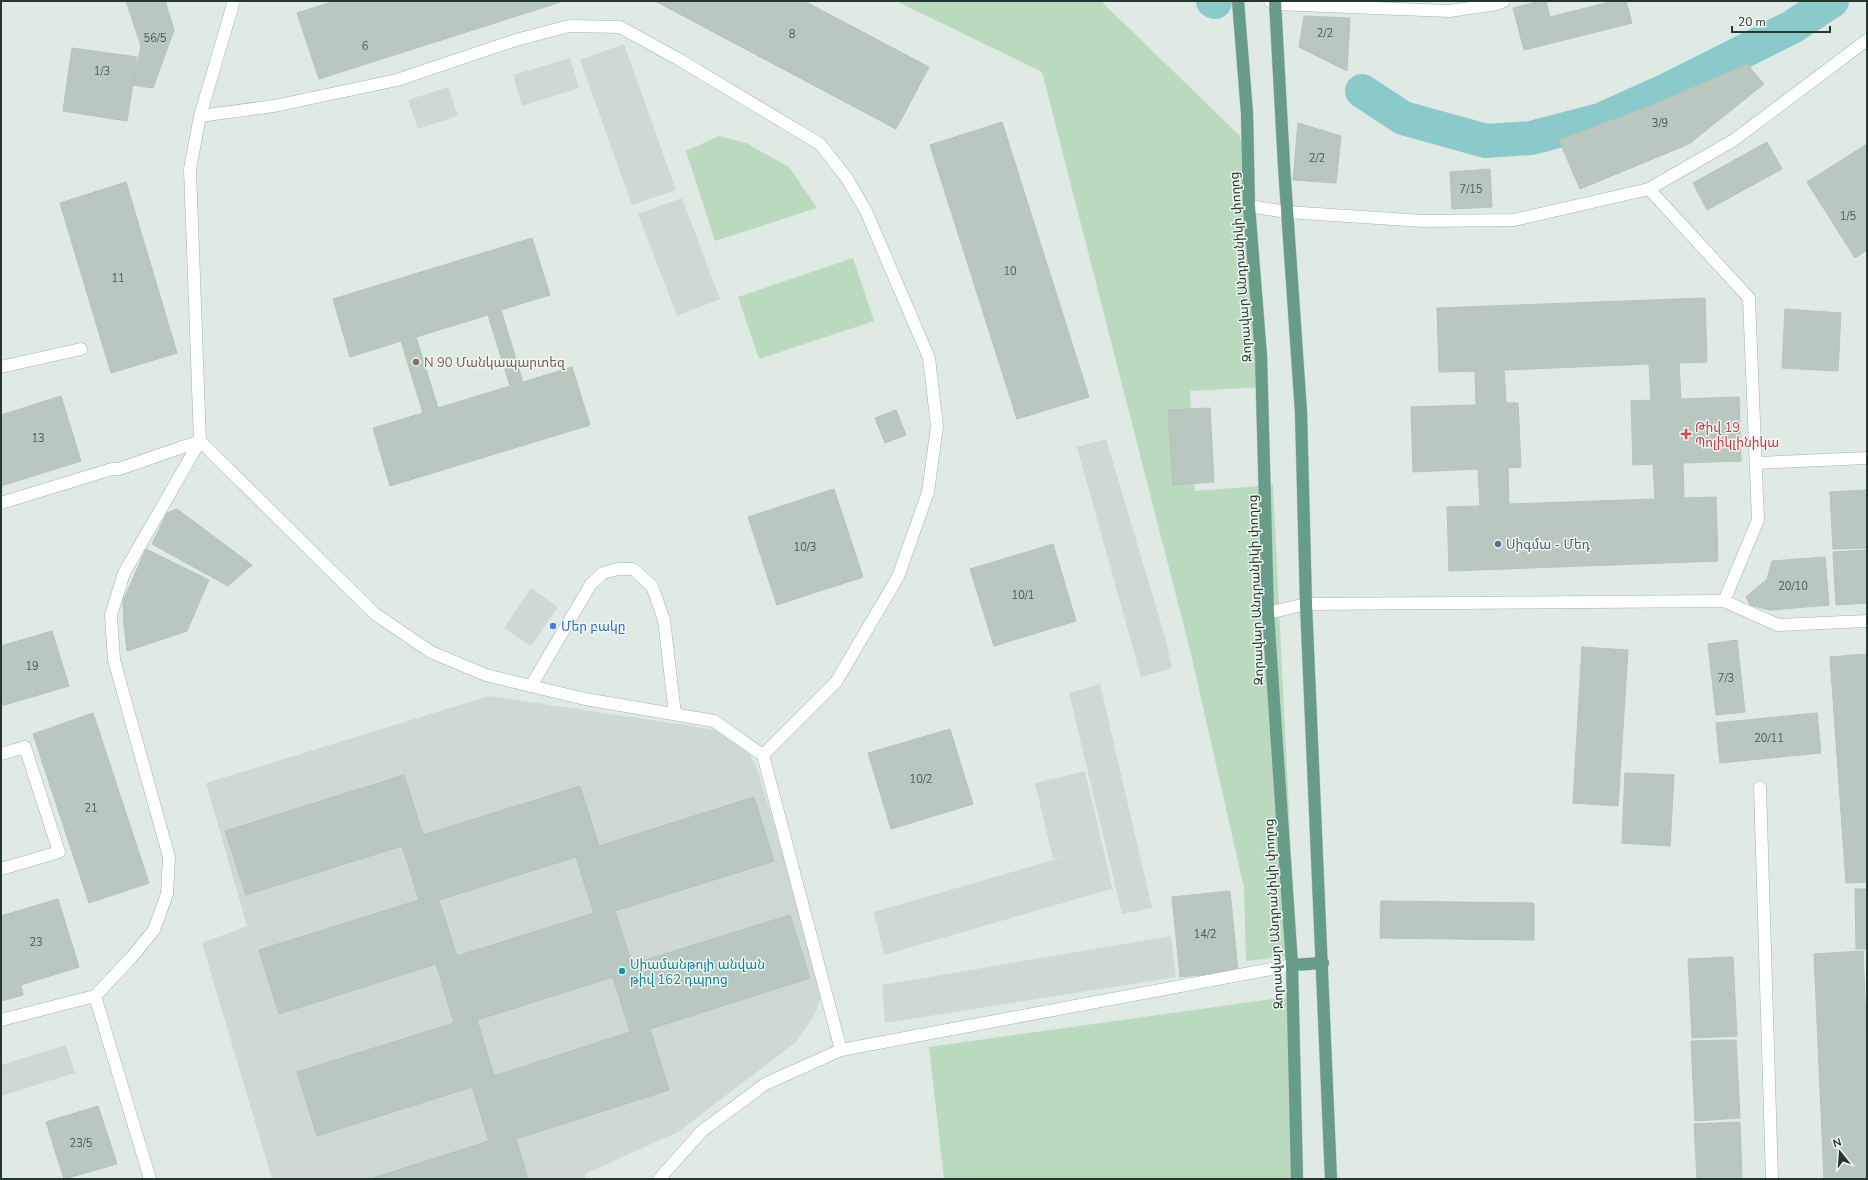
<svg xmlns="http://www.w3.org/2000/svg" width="1868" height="1180" font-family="'Nunito Sans','Noto Sans Armenian',sans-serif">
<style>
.built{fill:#ced9d3}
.green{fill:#badabe}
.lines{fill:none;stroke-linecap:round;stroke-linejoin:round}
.canal{stroke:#8bcacb;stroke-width:34}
.building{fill:#b8c7bf;stroke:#b3c3ba;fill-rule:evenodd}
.minor-casing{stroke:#a3b1aa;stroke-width:13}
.major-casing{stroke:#c1c7c5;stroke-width:13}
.minor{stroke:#fff;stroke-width:12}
.major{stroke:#679c88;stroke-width:12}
.education-dot{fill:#8d6e63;stroke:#f0f6f2;stroke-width:1.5}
.health-dot{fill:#e0444e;stroke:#f0f6f2;stroke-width:1.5}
.service-dot{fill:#5c6f8a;stroke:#f0f6f2;stroke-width:1.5}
.shop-dot{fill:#3f7fe0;stroke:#f0f6f2;stroke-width:1.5}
.culture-dot{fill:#0f9aa8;stroke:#f0f6f2;stroke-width:1.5}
.labels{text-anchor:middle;stroke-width:3;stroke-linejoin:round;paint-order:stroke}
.number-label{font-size:11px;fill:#485c53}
.street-label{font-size:13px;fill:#22382f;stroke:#f0f6f2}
.education-label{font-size:13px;fill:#785e54;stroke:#f0f6f2;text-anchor:start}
.health-label{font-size:13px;fill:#be3a42;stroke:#f0f6f2;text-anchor:start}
.service-label{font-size:13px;fill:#4e5e75;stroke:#f0f6f2;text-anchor:start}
.shop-label{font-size:13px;fill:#366cbe;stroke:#f0f6f2;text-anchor:start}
.culture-label{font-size:13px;fill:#0d838f;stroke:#f0f6f2;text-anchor:start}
</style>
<rect width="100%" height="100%" fill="#e0eae4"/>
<!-- built -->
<g class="built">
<polygon points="624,44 676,190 632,205 580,60"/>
<polygon points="570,58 579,88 522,106 513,75"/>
<polygon points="448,87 458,116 418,129 408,100"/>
<polygon points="682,198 720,299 677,316 638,214"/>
<polygon points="1106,439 1165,637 1172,668 1141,677 1077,447"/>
<polygon points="531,588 558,607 531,646 504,628"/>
<polygon points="1100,684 1152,908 1122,914 1069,693"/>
<polygon points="489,696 711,729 730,735 748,750 758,771 814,959 822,995 814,1016 795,1043 678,1132 585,1174 585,1179 272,1179 202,943 247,926 206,783"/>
<polygon points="1085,771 1113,891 1111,889 884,955 874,912 1067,856 1053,859 1035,783"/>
<polygon points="1171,936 1176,977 885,1023 882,985"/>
<polygon points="66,1045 75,1073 1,1096 1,1065"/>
</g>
<!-- green -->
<g class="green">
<polygon points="896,1 1101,1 1239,135 1254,186 1267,387 1190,391 1195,491 1273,485 1296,955 1246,961 1244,888 1191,654 1042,72"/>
<polygon points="719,136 746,143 789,167 817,208 715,241 686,151"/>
<polygon points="853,258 874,321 759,359 738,297"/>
<polygon points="1294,996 1294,1179 944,1179 929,1047"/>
</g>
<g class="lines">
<!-- canal -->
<g class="canal">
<polyline points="1213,1 1215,2"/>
<polyline points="1362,91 1403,118 1486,141 1531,138 1600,120 1667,90 1792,27 1832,1"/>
</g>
</g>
<!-- building -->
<g class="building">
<polygon points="126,1 165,1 174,30 153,88 133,85 141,46"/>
<polygon points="335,1 564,1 319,79 297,13"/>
<polygon points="655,1 804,1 929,67 896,129"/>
<polygon points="1540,1 1546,1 1550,17 1614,1 1626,1 1632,23 1524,50 1513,8"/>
<polygon points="1304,16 1350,18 1347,71 1299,47"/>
<polygon points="72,48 137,57 127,121 63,111"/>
<polygon points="1747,64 1764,84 1689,144 1580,189 1559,140 1649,106"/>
<polygon points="1002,122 1089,397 1017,419 930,145"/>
<polygon points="1298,123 1341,136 1336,183 1293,180"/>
<polygon points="1767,142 1782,169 1707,210 1693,183"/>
<polygon points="1867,144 1867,250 1855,258 1807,182"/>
<polygon points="1490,169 1492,207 1452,209 1450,172"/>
<polygon points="126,182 177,353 111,373 60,203"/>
<path d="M 532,238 L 550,295 L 501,310 L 523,382 L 572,367 L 590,425 L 390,486 L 373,428 L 423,413 L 401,341 L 350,357 L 333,299 ZM 488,315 L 510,386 L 438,408 L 416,337 Z"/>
<path d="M 1705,298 L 1707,362 L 1679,363 L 1681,399 L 1739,397 L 1741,461 L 1683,463 L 1684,498 L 1716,497 L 1718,561 L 1449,571 L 1447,507 L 1480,506 L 1478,469 L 1413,472 L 1411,407 L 1476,405 L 1475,371 L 1439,372 L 1437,308 ZM 1649,364 L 1651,400 L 1631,401 L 1633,465 L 1653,464 L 1655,499 L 1509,504 L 1508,468 L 1521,467 L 1518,403 L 1506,403 L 1504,370 Z"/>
<polygon points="1785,309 1841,313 1838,371 1782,368"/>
<polygon points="61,396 81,461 1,486 1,415"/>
<polygon points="1210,408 1214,482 1173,485 1168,410"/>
<polygon points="896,410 906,435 885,443 875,418"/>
<polygon points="834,489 863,577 777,605 748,517"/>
<polygon points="1867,490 1867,548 1833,549 1830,492"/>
<polygon points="177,509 252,565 228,586 152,544 167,513"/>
<polygon points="1053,544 1076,621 994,646 970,569"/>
<polygon points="146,549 209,580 187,631 127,651 124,625 123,601"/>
<polygon points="1867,550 1867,603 1836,605 1833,552"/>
<polygon points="1825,557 1829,605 1770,610 1750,605 1746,597 1767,579 1772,561"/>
<polygon points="52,631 69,686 1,706 1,646"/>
<polygon points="1737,640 1745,712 1716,715 1708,644"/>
<polygon points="1582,647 1628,650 1618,806 1573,803"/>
<polygon points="1867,654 1867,882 1846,883 1830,657"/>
<polygon points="93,713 149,883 89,903 33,734"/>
<polygon points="1817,713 1821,753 1720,763 1716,723"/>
<polygon points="950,729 973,804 891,829 868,753"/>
<polygon points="1625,773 1674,775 1670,846 1622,843"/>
<path d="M 404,775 L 423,835 L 580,786 L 599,846 L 754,797 L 774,861 L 615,911 L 632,964 L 790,915 L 810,978 L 650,1029 L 669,1090 L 516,1139 L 528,1179 L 370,1179 L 489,1141 L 472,1087 L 317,1136 L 297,1072 L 454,1023 L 436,964 L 279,1014 L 259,950 L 419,900 L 402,846 L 246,895 L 225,831 ZM 576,857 L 594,913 L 457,956 L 439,900 ZM 613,977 L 630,1032 L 494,1076 L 477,1020 Z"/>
<polygon points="1855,889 1867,889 1867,949 1856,949"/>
<polygon points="1230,891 1238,971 1180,977 1172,897"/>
<polygon points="58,899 79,967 21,985 23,995 1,1001 1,916"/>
<polygon points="1381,901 1534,903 1534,940 1380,938"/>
<polygon points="1863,951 1867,1048 1867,1179 1824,1179 1814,954"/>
<polygon points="1733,957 1737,1036 1692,1038 1688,959"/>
<polygon points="1736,1040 1740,1118 1695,1121 1691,1041"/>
<polygon points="98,1106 117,1164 64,1179 46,1122"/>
<polygon points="1740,1122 1742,1179 1697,1179 1694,1124"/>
</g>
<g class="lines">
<defs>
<g id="minor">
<polyline points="234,1 200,116 190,169 200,441 375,614 431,652 486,675 531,686 585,699 714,721 763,755 841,1050"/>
<polyline points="1270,1 1275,4 1449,11 1497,4 1504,1"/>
<polyline points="200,116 274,106 397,80 516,40 569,26 620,27 680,60 820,144 846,177 866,211 929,358 937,426 928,492 898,577 836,682 763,755"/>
<polyline points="1649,189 1749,298 1758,520 1724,601"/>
<polyline points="1249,206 1287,212 1423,221 1514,220 1649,189 1734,140 1867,40"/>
<polyline points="1,367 81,349"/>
<polyline points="1756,463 1867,458"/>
<polyline points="1,503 112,469 119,469 200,441"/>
<polyline points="1268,613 1306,604 1724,601 1778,625 1867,621"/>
<polyline points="531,686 591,584 603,573 618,569 633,569 652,586 664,620 675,714"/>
<polyline points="1,754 25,747 59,852 1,869"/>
<polyline points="1760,787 1772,1179"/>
<polyline points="1,1020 95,996"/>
<polyline points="150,1179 95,996 131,958 154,930 167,894 169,857 114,660 111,615 124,573 200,441"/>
<polyline points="659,1179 702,1131 765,1084 841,1050 1292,965"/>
</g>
<g id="major">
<polyline points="1238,1 1247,113 1249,206 1261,356 1268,613 1292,965 1297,1179"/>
<polyline points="1275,1 1284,166 1301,412 1306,604 1331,1179"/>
<polyline points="1292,965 1323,963"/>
</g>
</defs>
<!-- minor casing -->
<use href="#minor" class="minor-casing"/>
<!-- major casing -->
<use href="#major" class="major-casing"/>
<!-- minor -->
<use href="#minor" class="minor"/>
<!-- major -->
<use href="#major" class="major"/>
</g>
<!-- markers -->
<circle class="education-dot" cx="416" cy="362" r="4"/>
<path class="health-dot" d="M1684 428h4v4h4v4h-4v4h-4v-4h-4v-4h4z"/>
<circle class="service-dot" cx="1498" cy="544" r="4"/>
<circle class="shop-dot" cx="553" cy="626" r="4"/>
<circle class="culture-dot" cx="622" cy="971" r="4"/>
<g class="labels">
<!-- number labels -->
<g class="number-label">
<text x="1325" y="37">2/2</text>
<text x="792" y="38">8</text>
<text x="155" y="42">56/5</text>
<text x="365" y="50">6</text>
<text x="102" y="75">1/3</text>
<text x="1660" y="127">3/9</text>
<text x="1317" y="162">2/2</text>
<text x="1471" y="193">7/15</text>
<text x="1848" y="220">1/5</text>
<text x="1010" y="275">10</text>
<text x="118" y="282">11</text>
<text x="38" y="442">13</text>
<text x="805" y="551">10/3</text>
<text x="1793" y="590">20/10</text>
<text x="1023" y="599">10/1</text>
<text x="32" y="670">19</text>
<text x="1726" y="682">7/3</text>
<text x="1769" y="742">20/11</text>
<text x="921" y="783">10/2</text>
<text x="91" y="812">21</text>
<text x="1205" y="938">14/2</text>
<text x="36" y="946">23</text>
<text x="81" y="1147">23/5</text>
</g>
<!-- street labels -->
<g class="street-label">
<text transform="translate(1240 267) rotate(-94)" y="5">Զորավար Անդրանիկի փողոց</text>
<text transform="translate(1255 590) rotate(-92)" y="5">Զորավար Անդրանիկի փողոց</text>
<text transform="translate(1273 914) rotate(-93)" y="5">Զորավար Անդրանիկի փողոց</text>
</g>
<!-- education labels -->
<g class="education-label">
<text x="424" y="367">N 90 Մանկապարտեզ</text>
</g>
<!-- health labels -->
<g class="health-label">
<text x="1695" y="432">Թիվ 19<tspan x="1695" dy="15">Պոլիկլինիկա</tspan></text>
</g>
<!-- service labels -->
<g class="service-label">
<text x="1506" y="549">Սիգմա - Մեդ</text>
</g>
<!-- shop labels -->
<g class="shop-label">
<text x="561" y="631">Մեր բակը</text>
</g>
<!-- culture labels -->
<g class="culture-label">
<text x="630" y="969">Սիամանթոյի անվան<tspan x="630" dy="15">թիվ 162 դպրոց</tspan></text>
</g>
</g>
<!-- border -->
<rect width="1868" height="1180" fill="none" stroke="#22382f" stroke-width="4"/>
<!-- north arrow -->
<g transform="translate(1840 1152) rotate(343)" stroke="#f0f6f2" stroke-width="3" paint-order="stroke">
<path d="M0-3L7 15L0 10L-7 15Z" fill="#22382f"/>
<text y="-6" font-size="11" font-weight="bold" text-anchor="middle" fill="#22382f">N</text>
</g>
<!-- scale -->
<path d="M1732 26v6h98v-6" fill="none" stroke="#22382f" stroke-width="2"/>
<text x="1738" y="26" font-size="12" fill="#22382f" stroke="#f0f6f2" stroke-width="3" paint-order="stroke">20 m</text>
</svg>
